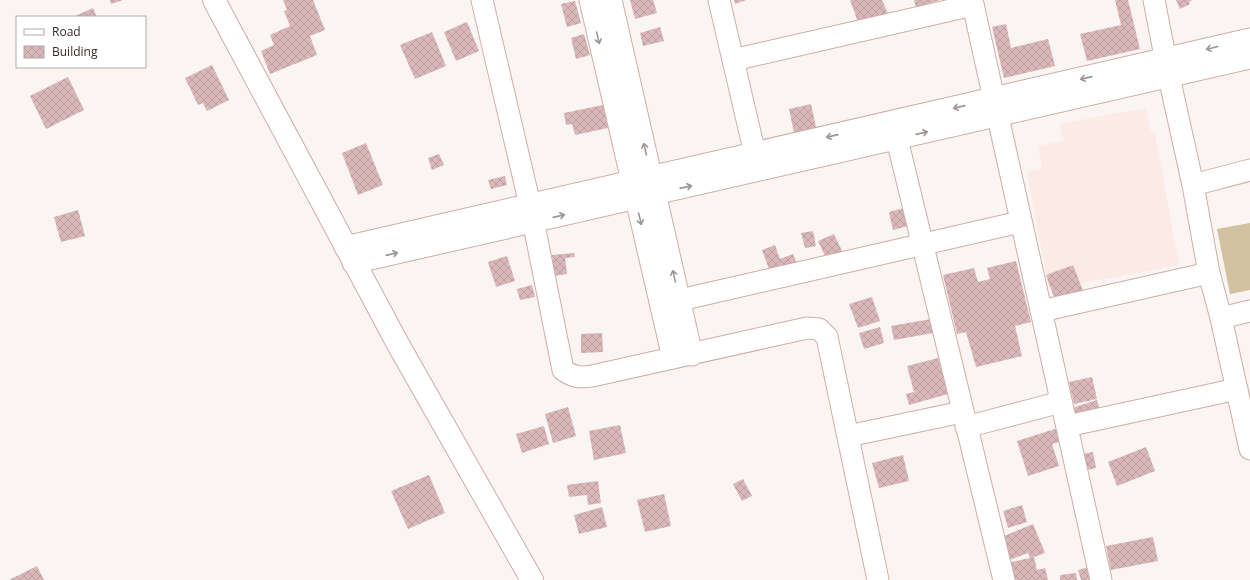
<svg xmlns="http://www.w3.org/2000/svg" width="1250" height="580" font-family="'Open Sans',sans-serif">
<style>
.built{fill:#fbeae5}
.pitch{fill:#d1c19f}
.building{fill:url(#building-cross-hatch)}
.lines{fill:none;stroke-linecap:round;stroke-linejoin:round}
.minor-casing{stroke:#cdaea4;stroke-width:23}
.major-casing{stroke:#cdaea4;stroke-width:24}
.minor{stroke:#fff;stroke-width:21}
.major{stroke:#fff;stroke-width:22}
.oneway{stroke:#9b9593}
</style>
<defs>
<pattern id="building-cross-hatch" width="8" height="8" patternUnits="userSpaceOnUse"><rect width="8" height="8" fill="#dab8ba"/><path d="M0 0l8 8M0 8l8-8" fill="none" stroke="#bc9ea0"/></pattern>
</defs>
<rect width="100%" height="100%" fill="#faf4f2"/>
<!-- built -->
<polygon class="built" points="1146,108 1151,133 1155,133 1179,265 1049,289 1027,172 1042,169 1038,146 1064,141 1060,124"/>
<!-- pitch -->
<polygon class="pitch" points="1250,223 1250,290 1230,294 1217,229"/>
<!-- building -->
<g class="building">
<polygon points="110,0 123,0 111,4"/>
<polygon points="283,0 313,0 325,30 310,36 317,55 270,74 261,51 274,45 270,35 290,26 284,11 287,10"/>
<polygon points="630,0 653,0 657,13 635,19"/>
<polygon points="734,0 746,0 735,4"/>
<polygon points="850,0 882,0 888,14 859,25"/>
<polygon points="914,0 940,0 916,7"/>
<polygon points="1115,0 1128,0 1140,49 1087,61 1080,34 1121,25"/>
<polygon points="1176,0 1192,0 1189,2 1190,4 1180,9"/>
<polygon points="575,1 581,23 567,27 561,4"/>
<polygon points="93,8 97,17 73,17"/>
<polygon points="467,22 479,51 456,61 444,32"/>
<polygon points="1006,24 1011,48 1048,39 1055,66 1004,78 992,27"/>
<polygon points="660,27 664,41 643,46 640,33"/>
<polygon points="432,32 446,66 415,79 400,45"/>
<polygon points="584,34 590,55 576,59 571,38"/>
<polygon points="212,65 229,100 207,111 203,103 198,105 185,78"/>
<polygon points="68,77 84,110 46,129 30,96"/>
<polygon points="811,104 819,141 797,147 789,109"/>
<polygon points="603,105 608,128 575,135 572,124 566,125 564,113"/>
<polygon points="366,143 383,185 358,195 342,153"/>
<polygon points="439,154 444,165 432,170 428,158"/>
<polygon points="505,176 507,185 491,189 488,180"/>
<polygon points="904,208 908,226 893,230 889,212"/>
<polygon points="78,210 85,236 61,242 54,217"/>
<polygon points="813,231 816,246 805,248 801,233"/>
<polygon points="834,234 843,253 827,260 818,241"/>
<polygon points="775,245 780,259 793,254 798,267 772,277 762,250"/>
<polygon points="574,253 575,257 565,258 567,274 554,276 552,255"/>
<polygon points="507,256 515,281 496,287 488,262"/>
<polygon points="1016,261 1031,322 1015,326 1022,356 976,367 966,332 957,334 943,275 974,268 978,282 990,279 987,268"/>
<polygon points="1073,265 1087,301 1059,311 1046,275"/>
<polygon points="532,285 535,297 520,300 517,289"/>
<polygon points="872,297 880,321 858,328 849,304"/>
<polygon points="931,319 933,333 894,340 891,326"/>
<polygon points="880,327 884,343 864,349 859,333"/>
<polygon points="602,333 603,352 581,353 581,334"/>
<polygon points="938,358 948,394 909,405 906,394 914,392 907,366"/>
<polygon points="1092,377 1097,399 1074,404 1069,382"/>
<polygon points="1097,400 1104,423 1079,430 1072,408"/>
<polygon points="568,407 576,436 553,443 545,414"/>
<polygon points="620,425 626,453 594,460 589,431"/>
<polygon points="544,426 549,444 522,453 516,434"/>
<polygon points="1058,428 1062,441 1052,444 1059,466 1028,476 1017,441"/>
<polygon points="1146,447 1155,471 1117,486 1108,462"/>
<polygon points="1093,452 1096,468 1087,470 1083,454"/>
<polygon points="903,455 909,481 879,488 872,463"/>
<polygon points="429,475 445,513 408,529 391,491"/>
<polygon points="743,479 752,496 742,501 733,484"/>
<polygon points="598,481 601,503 588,505 587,495 569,497 567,485"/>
<polygon points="664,494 671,526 645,532 637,500"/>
<polygon points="1022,505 1027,522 1008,528 1003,511"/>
<polygon points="602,507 607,527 579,534 574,515"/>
<polygon points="1033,524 1045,553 1034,557 1037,570 1045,568 1048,580 1006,580 1003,564 1030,558 1028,553 1007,561 997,539"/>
<polygon points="1153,537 1158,561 1111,570 1106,546"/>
<polygon points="37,566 44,580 9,580"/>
<polygon points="1089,567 1092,580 1081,580 1078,570"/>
<polygon points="1076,573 1077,580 1060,580 1060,575"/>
</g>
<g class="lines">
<defs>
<g id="minor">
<path d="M 482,0 L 530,205 L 563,370 C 573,377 580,378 592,376 L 807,328 L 819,329 L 827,337 L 878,580"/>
<polyline points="590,0 673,358"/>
<polyline points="611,0 692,355"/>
<polyline points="719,0 755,154"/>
<polyline points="972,0 1101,580"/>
<polyline points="1154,0 1169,77 1193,185 1209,273 1221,318 1250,449"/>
<polyline points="733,60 973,5"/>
<polyline points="897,139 1004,580"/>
<polyline points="1193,185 1250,170"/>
<polyline points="345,247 1250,39"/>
<polyline points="353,263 1250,58"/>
<polyline points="680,300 1020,222"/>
<polyline points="1041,311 1209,273"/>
<polyline points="1221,318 1250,311"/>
<polyline points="1067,426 1237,389"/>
<polyline points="966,427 1061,402"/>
<polyline points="848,436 962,412"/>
</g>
<polyline id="major" points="214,0 399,346 532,580"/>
</defs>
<!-- minor casing -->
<use href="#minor" class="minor-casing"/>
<!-- major casing -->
<use href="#major" class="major-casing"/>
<!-- minor -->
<use href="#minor" class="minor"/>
<!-- major -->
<use href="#major" class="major"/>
</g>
<!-- one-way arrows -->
<defs><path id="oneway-shaft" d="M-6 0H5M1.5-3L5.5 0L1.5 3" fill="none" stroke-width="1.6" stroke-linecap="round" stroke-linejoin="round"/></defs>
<g class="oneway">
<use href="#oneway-shaft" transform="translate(598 38) rotate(77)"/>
<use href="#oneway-shaft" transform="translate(1212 48) rotate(166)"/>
<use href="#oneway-shaft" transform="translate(1086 78) rotate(167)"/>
<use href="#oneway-shaft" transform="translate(959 107) rotate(167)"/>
<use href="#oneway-shaft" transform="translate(922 133) rotate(-13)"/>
<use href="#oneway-shaft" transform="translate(832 136) rotate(167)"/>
<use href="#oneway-shaft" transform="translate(645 149) rotate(-103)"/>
<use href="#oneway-shaft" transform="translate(686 187) rotate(-13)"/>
<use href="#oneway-shaft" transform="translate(559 216) rotate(-13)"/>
<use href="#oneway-shaft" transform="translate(640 219) rotate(77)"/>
<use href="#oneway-shaft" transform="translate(392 254) rotate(-13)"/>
<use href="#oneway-shaft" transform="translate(674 276) rotate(-103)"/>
</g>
<!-- legend -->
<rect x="16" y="16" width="130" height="52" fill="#ffffff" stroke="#afaaa9"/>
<rect x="24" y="29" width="20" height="6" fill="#ffffff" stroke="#afaaa9"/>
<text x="52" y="36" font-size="12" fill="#372b27">Road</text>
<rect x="24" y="46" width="20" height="12" fill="url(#building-cross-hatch)" stroke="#afaaa9"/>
<text x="52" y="56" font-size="12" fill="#372b27">Building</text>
</svg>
